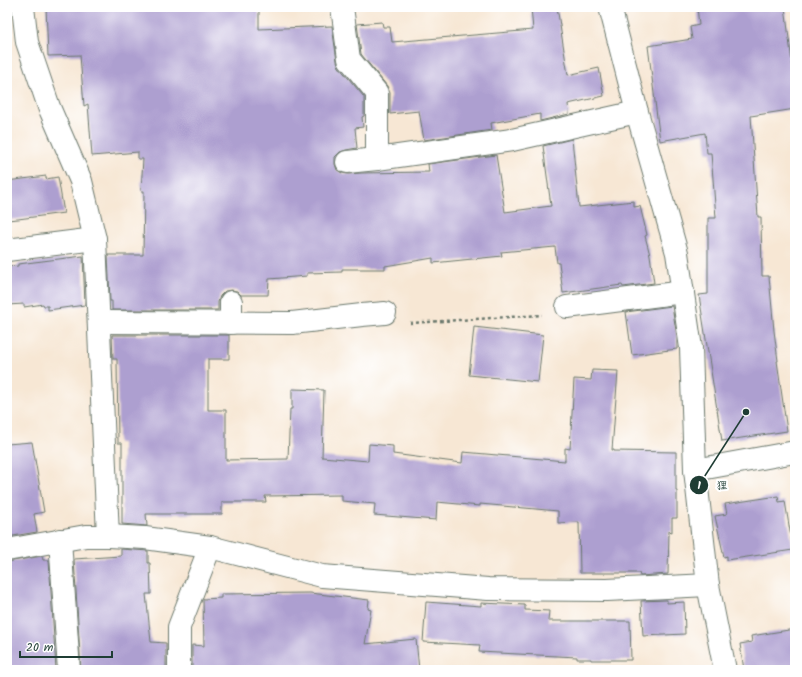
<svg xmlns="http://www.w3.org/2000/svg" width="802" height="677" font-family="Kalam,'Klee One',sans-serif">
<style>
.building{fill:#ad9fd0}
.lines{fill:none;stroke-linecap:round;stroke-linejoin:round}
.street-casing{stroke:#6b786c;stroke-width:24}
.secondary-casing{stroke:#6b786c;stroke-width:24}
.path{stroke:#6b786c;stroke-width:2.5;stroke-dasharray:3 3;stroke-linecap:butt}
.street{stroke:#fff;stroke-width:22}
.secondary{stroke:#fff;stroke-width:22}
.leader{fill:none;stroke:#1f3d34;stroke-width:1.5}
.callout-dot{fill:#1f3d34;stroke:#fff;stroke-width:1.5}
.mark-label{font-size:12px;text-anchor:middle;font-weight:bold;fill:#fff}
.callout-label{font-size:11px;text-anchor:middle;font-weight:bold;fill:#1f3d34;stroke:#fff;stroke-width:4;stroke-linejoin:round;paint-order:stroke}
</style>
<rect width="100%" height="100%" fill="#fff"/>
<filter id="ink" filterUnits="userSpaceOnUse"><feTurbulence type="fractalNoise" baseFrequency=".025" numOctaves="2"/><feDisplacementMap in="SourceGraphic" scale="8" xChannelSelector="R" yChannelSelector="G"/><feConvolveMatrix kernelMatrix="1 2 1 2 8 2 1 2 1" color-interpolation-filters="sRGB"/></filter>
<filter id="wash" filterUnits="userSpaceOnUse"><feTurbulence type="fractalNoise" baseFrequency=".012" numOctaves="4" result="noise"/><feDisplacementMap in="SourceGraphic" scale="16" xChannelSelector="R" yChannelSelector="G"/><feGaussianBlur stdDeviation="0.9" result="paint"/><feColorMatrix in="noise" values="0 0 0 0 0 0 0 0 0 0 0 0 0 0 0 0 0 1.4 0 .05"/><feComposite in="paint" operator="in"/></filter>
<g filter="url(#wash)">
<rect width="100%" height="100%" fill="#f7e7d4"/>
<g id="blocks">
<!-- building -->
<g class="building">
<polygon points="46,7 259,7 259,29 332,26 337,61 339,67 364,97 364,116 362,117 363,127 355,128 357,148 346,150 340,152 335,157 335,164 337,170 342,173 348,174 361,173 429,172 428,164 496,155 505,212 551,206 543,146 572,139 579,207 634,201 634,207 640,206 647,235 645,236 650,255 654,283 623,287 622,285 563,293 559,263 557,263 555,247 501,252 502,256 433,263 433,258 385,266 385,269 342,269 342,272 307,273 307,276 269,279 268,295 241,295 237,291 231,290 225,291 220,296 218,302 218,310 112,310 112,301 110,301 108,255 143,255 144,191 141,191 143,159 138,159 138,152 92,156 88,104 84,106 80,55 48,56"/>
<polygon points="531,7 557,7 568,75 599,68 604,96 568,104 569,114 540,121 540,114 491,123 492,130 424,140 419,111 390,114 390,93 387,86 361,54 357,24 382,22 383,27 390,27 392,42 533,30"/>
<polygon points="697,7 785,7 795,86 795,109 751,116 758,217 761,217 762,276 769,276 774,331 778,361 777,361 787,431 722,441 699,295 708,294 708,218 716,218 711,153 707,153 705,133 660,141 648,46 692,39 690,27 699,25"/>
<polygon points="46,176 46,179 58,177 64,213 18,219 7,220 7,181"/>
<polygon points="83,256 85,305 48,310 48,306 44,306 43,304 24,307 24,304 7,305 7,267 18,266 18,264"/>
<polygon points="672,306 677,337 677,349 632,355 626,312"/>
<polygon points="474,327 543,335 538,382 469,375"/>
<polygon points="112,335 229,335 229,359 208,359 208,410 226,410 226,460 288,459 290,409 292,409 292,389 324,390 322,457 368,461 369,444 393,446 393,454 462,463 463,452 565,461 565,448 570,449 574,379 591,380 592,370 618,371 612,450 614,450 614,451 676,452 676,491 677,491 677,518 672,518 672,532 669,531 668,574 640,576 639,573 580,573 579,522 558,523 558,511 480,504 480,506 437,502 436,520 374,515 375,504 342,501 342,495 265,496 266,502 222,502 222,514 146,514 147,526 122,524 122,443 118,443 117,359 113,359"/>
<polygon points="32,442 44,512 34,514 37,532 7,537 7,444"/>
<polygon points="778,496 779,502 785,501 793,550 727,560 727,556 724,557 715,516 727,514 725,504"/>
<polygon points="121,549 148,551 148,563 150,563 151,594 146,594 151,642 166,643 166,670 81,670 74,559 121,556"/>
<polygon points="42,556 43,560 49,560 56,670 7,670 7,562"/>
<polygon points="310,593 369,600 368,609 371,610 365,644 416,639 419,670 192,670 192,645 204,646 203,599 221,598 221,594"/>
<polygon points="667,600 667,603 684,602 685,634 643,636 641,601"/>
<polygon points="426,602 481,606 481,603 525,605 525,610 549,611 548,621 630,621 631,660 591,660 591,659 577,659 577,657 479,652 480,645 423,642"/>
<polygon points="795,629 795,670 744,670 740,644 752,642 751,636"/>
</g>
</g>
</g>
<g filter="url(#ink)">
<use href="#blocks" fill-opacity="0" stroke="#6b786c" stroke-width="1"/>
<g class="lines">
<defs>
<g id="street">
<polyline points="23,7 27,42 49,107 81,181 95,239 108,536"/>
<polyline points="342,7 349,59 377,93 377,159"/>
<polyline points="610,7 637,112 677,253 691,348 695,470 708,585 725,670"/>
<polyline points="347,162 377,159 512,140 637,112"/>
<polyline points="7,250 95,239"/>
<polyline points="231,302 231,323"/>
<polyline points="567,307 683,292"/>
<polyline points="99,322 292,323 362,315 385,313"/>
<polyline points="695,470 795,452"/>
<polyline points="60,540 69,670"/>
<polyline points="179,670 179,627 210,547"/>
</g>
<polyline id="secondary" points="7,550 86,536 108,536 145,538 210,547 322,576 488,589 607,590 708,585"/>
</defs>
<!-- street casing -->
<use href="#street" class="street-casing"/>
<!-- secondary casing -->
<use href="#secondary" class="secondary-casing"/>
<!-- path -->
<polyline class="path" points="410,323 542,315"/>
<!-- street -->
<use href="#street" class="street"/>
<!-- secondary -->
<use href="#secondary" class="secondary"/>
</g>
</g>
<!-- callouts -->
<path class="leader" d="M746 412L699 485"/>
<g class="callout-dot">
<circle cx="746" cy="412" r="4"/>
<circle cx="699" cy="485" r="10"/>
</g>
<g class="mark-label">
<text x="699" y="489">1</text>
</g>
<g class="callout-label">
<text x="722" y="489">狸</text>
</g>
<!-- margin -->
<rect width="802" height="677" fill="none" stroke="#fff" stroke-width="24"/>
<!-- scale -->
<path d="M20 651v6h92v-6" fill="none" stroke="#1f3d34" stroke-width="2"/>
<text x="26" y="651" font-size="12" fill="#1f3d34" stroke="#ffffff" stroke-width="3" paint-order="stroke">20 m</text>
</svg>
